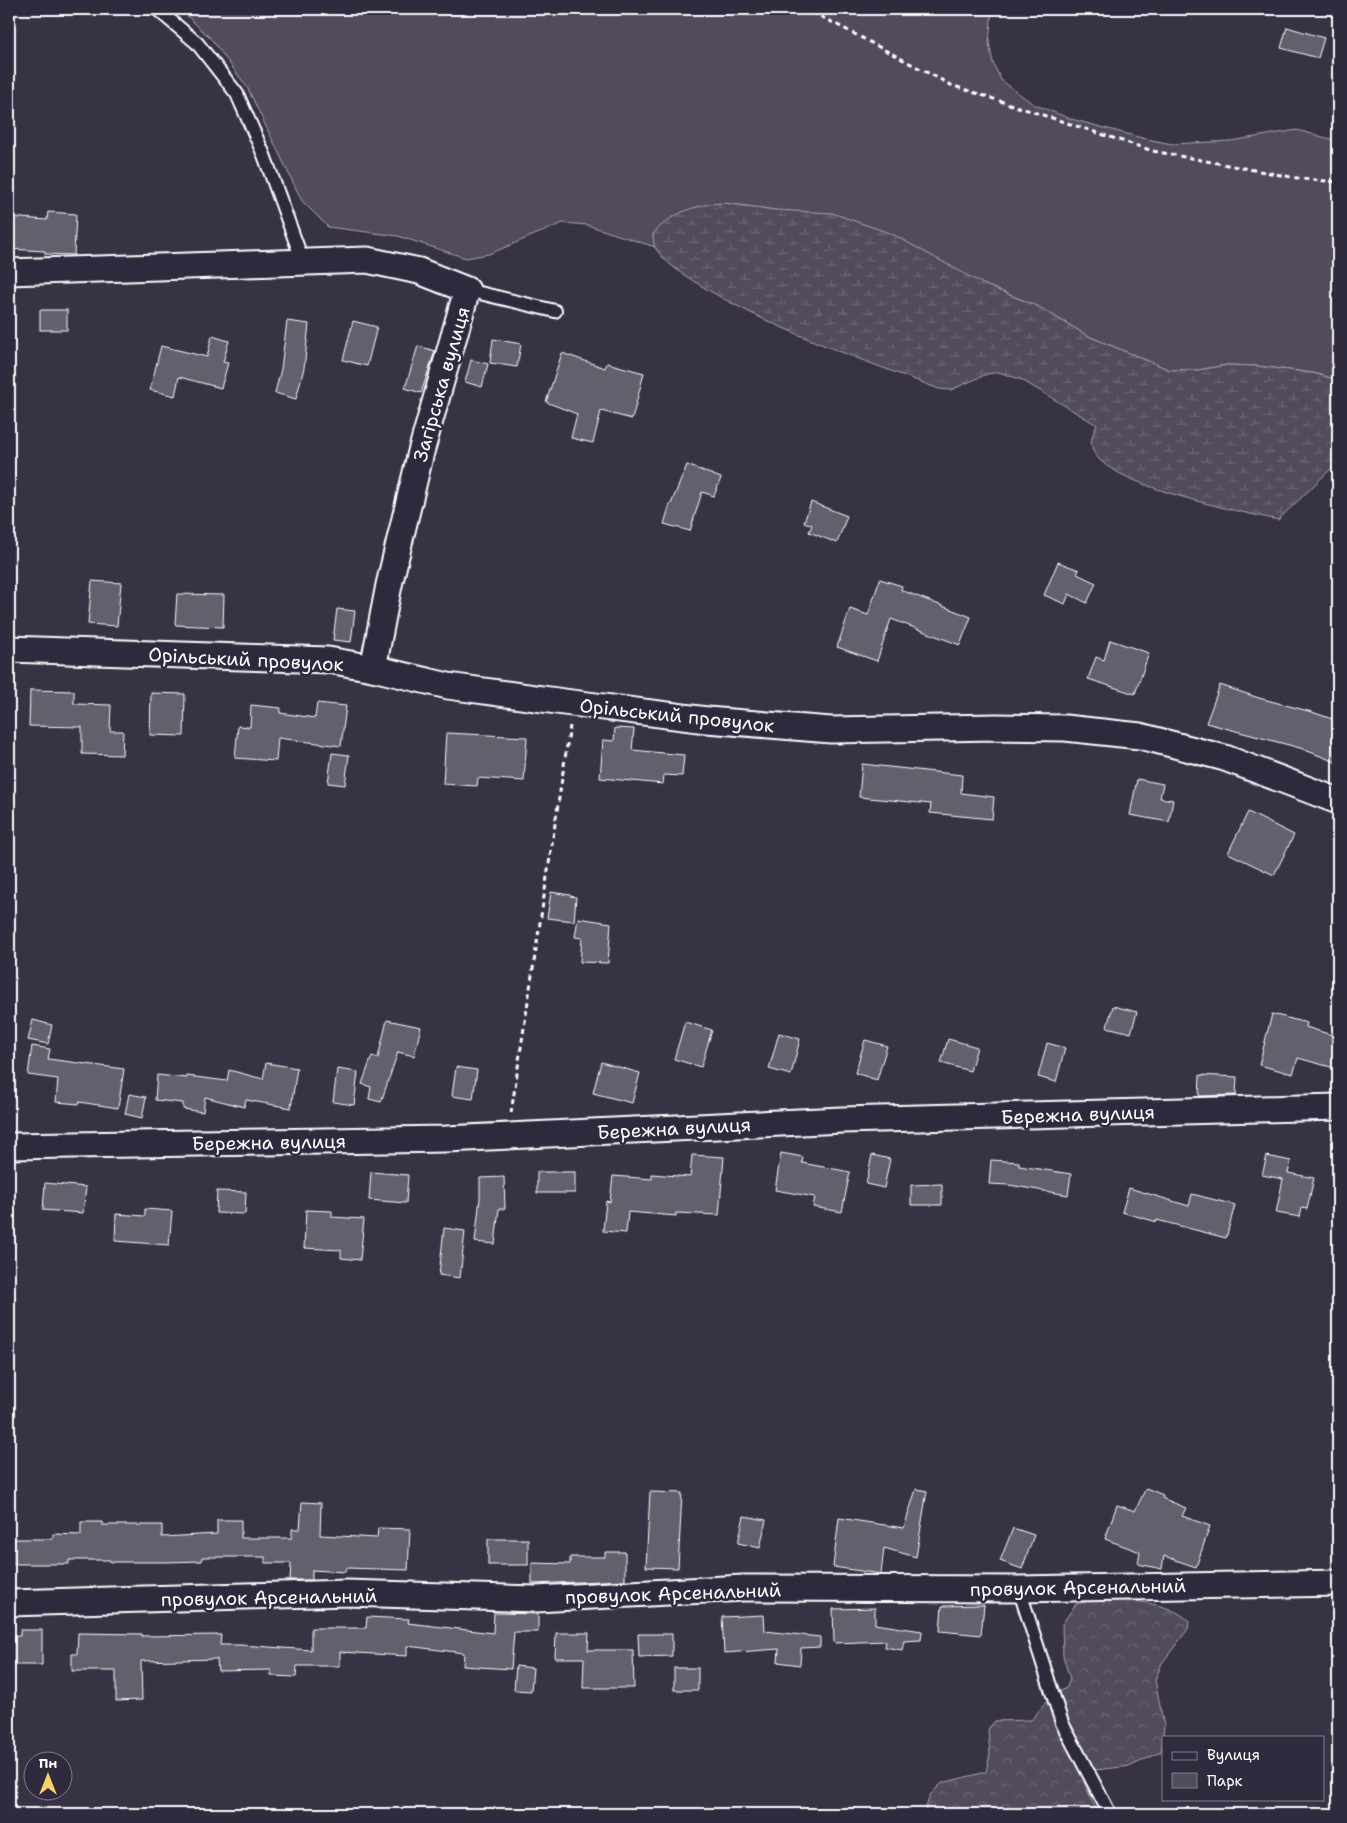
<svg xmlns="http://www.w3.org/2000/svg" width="1347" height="1823" font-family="'Shantell Sans',sans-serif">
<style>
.green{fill:#514c5c;stroke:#a8a6ae}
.forest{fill:url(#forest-crowns);stroke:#a8a6ae}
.wetland{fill:url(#wetland-marsh);stroke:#a8a6ae}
.building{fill:#635f6d;stroke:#fff}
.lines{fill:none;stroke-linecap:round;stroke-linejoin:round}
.service-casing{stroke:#fff;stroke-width:16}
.minor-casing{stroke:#fff;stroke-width:29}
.path{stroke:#fff;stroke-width:3;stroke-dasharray:5 4;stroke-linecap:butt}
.service{stroke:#2f2a3d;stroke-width:12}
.minor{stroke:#2f2a3d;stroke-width:25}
.labels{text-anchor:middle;stroke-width:5;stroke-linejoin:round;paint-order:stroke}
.street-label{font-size:19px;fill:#fff;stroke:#2f2a3d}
</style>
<defs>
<pattern id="forest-crowns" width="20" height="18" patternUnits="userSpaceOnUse" patternTransform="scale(1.25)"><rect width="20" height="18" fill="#514c5c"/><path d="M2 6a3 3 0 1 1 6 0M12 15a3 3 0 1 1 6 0" fill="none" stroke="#6b6774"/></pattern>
<pattern id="wetland-marsh" width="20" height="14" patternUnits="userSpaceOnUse" patternTransform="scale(1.25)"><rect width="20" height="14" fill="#514c5c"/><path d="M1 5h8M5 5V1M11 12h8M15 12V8" fill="none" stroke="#6b6774"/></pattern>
</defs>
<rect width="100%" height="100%" fill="#373345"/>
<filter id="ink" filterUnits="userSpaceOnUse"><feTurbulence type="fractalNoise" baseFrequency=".02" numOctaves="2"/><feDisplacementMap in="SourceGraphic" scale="10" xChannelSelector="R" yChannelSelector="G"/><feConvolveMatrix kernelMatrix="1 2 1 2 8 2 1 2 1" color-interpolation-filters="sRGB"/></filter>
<g filter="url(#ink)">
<!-- green -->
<polygon class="green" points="180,9 992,9 989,43 993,63 1001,80 1033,104 1071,119 1142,138 1172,144 1231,141 1297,130 1338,141 1338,380 1313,373 1257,366 1227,365 1198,370 1170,370 1088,336 1037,306 985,285 775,210 724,203 653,234 655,247 587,225 563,223 489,254 466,258 398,236 328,227 302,201 247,87 212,40"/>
<!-- forest -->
<path class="forest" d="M 1102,1598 C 1127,1600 1170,1602 1189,1621 L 1188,1629 L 1162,1663 L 1155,1680 L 1164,1726 L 1161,1752 L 1131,1766 L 1095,1770 L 1084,1782 L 1098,1814 L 927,1814 L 925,1810 L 930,1795 L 942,1783 L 986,1772 L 990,1754 L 988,1729 L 995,1721 L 1031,1720 L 1047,1701 L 1067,1687 L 1070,1679 L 1063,1656 L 1062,1624 L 1076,1604 Z"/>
<!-- wetland -->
<path class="wetland" d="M 724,203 L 775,210 L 832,213 L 892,234 L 985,285 L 1037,306 L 1088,336 L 1170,370 L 1198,370 L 1227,365 L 1257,366 L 1313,373 L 1338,380 L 1338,462 L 1278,520 C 1242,512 1105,485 1093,450 C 1089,440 1093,434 1097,425 L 1022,380 L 999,372 L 987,374 L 951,390 L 939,389 C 861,359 782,333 710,291 C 693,281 667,266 656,249 C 653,245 654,239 653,234 C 671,213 696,204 724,203 Z"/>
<!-- building -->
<g class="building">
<polygon points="1287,27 1324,38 1318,58 1281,48"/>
<polygon points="48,212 76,214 74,255 45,254 45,251 9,249 9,217 47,220"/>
<rect x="40" y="310" width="27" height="20"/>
<polygon points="287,321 309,324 304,368 296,399 275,393 281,369"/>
<polygon points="353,321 377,327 367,366 343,360"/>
<polygon points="212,336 229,341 223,362 228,363 221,388 179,377 175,396 150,390 161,346 207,357"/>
<polygon points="493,339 521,344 517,367 490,363"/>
<polygon points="418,346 435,351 421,393 405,388"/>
<polygon points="562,353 605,368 607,363 644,373 632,419 601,411 593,443 571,438 577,414 546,402"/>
<polygon points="471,360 488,364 482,387 465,382"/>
<polygon points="687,465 721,478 714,496 702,492 690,531 664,524 670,504 671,504"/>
<polygon points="811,502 847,516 837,543 809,532 812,525 804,522"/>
<polygon points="1058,562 1079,570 1077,574 1096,583 1087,603 1069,594 1065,604 1044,595"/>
<polygon points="880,579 902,586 901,590 971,617 960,645 891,619 877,661 837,647 850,609 868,615"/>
<polygon points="92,581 121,583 117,626 88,624"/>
<polygon points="177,594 224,595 223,627 175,625"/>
<polygon points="337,609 355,611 351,642 333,640"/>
<polygon points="1110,640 1149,653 1135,694 1088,679 1096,657 1104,660"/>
<polygon points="1220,685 1259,698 1312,712 1338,721 1338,763 1300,748 1206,723"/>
<polygon points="30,690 74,691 74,704 111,705 110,731 123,731 122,755 82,754 82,727 29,726"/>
<polygon points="151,693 185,694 184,736 150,735"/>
<polygon points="317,703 346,706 341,746 278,738 276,761 235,758 238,726 250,727 251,705 281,708 280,713 315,718"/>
<polygon points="615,728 634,729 632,750 684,755 682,776 664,775 663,784 600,778 603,740 614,741"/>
<polygon points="446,733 527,737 524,781 478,778 477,786 443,784"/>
<polygon points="332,753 349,755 345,785 328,783"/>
<polygon points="862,764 962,775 961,793 994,797 992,819 930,813 931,804 859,797"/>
<polygon points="1137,779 1163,784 1160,798 1173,800 1169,822 1130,815"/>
<polygon points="1248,812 1294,835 1274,875 1228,853"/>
<polygon points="551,892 570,895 570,896 576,897 574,921 547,918"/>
<polygon points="578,918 611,923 608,963 580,962 582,938 575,937"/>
<polygon points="1113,1006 1137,1012 1131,1033 1107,1027"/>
<polygon points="1272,1014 1307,1023 1306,1027 1338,1037 1338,1069 1298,1058 1293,1074 1259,1065"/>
<polygon points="33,1020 52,1025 48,1044 28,1040"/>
<polygon points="387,1020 421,1027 414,1056 398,1052 381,1102 369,1099 371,1087 362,1084 372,1056 378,1058"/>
<polygon points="685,1022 712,1030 701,1067 674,1059"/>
<polygon points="779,1033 800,1039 791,1075 769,1069"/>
<polygon points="948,1039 977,1047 970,1071 941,1063"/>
<polygon points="865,1040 887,1046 877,1080 855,1073"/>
<polygon points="1047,1043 1065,1048 1056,1082 1038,1077"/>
<polygon points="32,1046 50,1049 48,1059 124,1069 118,1108 79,1102 79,1104 56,1102 58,1079 28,1075"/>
<polygon points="601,1062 640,1073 632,1103 593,1093"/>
<polygon points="266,1063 297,1068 291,1108 246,1100 244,1107 205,1097 203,1112 183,1109 183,1103 155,1100 157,1075 187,1078 187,1076 227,1081 229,1070 263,1079"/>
<polygon points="456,1067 477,1070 473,1099 452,1096"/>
<polygon points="337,1069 358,1072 354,1105 333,1102"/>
<polygon points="1200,1075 1237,1077 1236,1095 1199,1096"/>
<polygon points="129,1094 146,1097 142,1118 125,1114"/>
<polygon points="781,1153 803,1157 802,1163 850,1172 842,1212 813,1207 815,1197 775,1190"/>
<polygon points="692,1155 724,1157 719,1215 676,1213 676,1216 628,1212 626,1233 603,1231 606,1201 610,1202 613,1176 652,1179 652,1174 690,1177"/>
<polygon points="872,1155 890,1159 884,1188 866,1184"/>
<polygon points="1267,1156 1291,1161 1288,1173 1314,1178 1307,1209 1302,1208 1300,1217 1276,1213 1283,1179 1262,1175"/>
<polygon points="991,1160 1019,1162 1019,1166 1071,1174 1068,1195 1009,1185 989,1184"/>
<polygon points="371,1172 408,1175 406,1203 369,1200"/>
<rect x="537" y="1172" width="38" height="21"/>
<polygon points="504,1177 505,1209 499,1209 495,1244 475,1242 480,1198 480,1178"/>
<polygon points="45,1183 86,1187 83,1213 43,1210"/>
<polygon points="942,1184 942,1205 911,1205 911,1185"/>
<polygon points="1129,1188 1189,1206 1192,1194 1235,1205 1226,1238 1157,1220 1157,1222 1122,1212"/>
<polygon points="217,1191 246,1192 245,1214 216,1213"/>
<polygon points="145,1209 172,1211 169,1245 115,1241 116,1214 145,1216"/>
<polygon points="306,1210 332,1211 332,1217 364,1219 360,1260 341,1258 341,1250 304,1248"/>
<polygon points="444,1228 465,1231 460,1278 439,1275"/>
<polygon points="1146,1488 1163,1495 1162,1498 1186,1508 1182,1516 1210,1526 1196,1567 1164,1556 1162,1569 1138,1564 1140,1552 1105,1539 1117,1505 1135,1511"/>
<polygon points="916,1489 927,1491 916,1557 884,1548 881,1574 833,1567 839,1518 904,1528"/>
<polygon points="650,1492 682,1493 678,1568 646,1567"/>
<polygon points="302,1502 321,1503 320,1535 377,1538 378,1528 410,1529 408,1570 346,1568 345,1572 312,1570 312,1580 290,1580 291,1563 265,1563 265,1557 202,1557 202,1561 166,1562 110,1562 110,1560 69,1560 69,1564 9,1564 9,1539 53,1539 53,1534 81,1535 81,1522 102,1522 102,1525 162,1525 162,1537 217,1534 217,1520 241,1520 241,1538 292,1538 292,1529 300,1529"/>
<polygon points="744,1516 766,1520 760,1548 738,1543"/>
<polygon points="1013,1528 1034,1535 1022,1569 1000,1561"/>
<rect x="488" y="1539" width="40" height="26"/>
<polygon points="605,1552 625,1552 625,1580 532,1584 532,1563 570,1564 570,1557 605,1557"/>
<polygon points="984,1605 981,1635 940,1631 942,1606"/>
<polygon points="875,1608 875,1624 922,1631 921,1640 904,1641 902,1650 885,1647 886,1641 834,1643 833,1609"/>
<polygon points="494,1613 538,1614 538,1632 514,1632 511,1669 463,1666 464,1653 407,1646 407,1656 340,1652 340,1666 297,1666 296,1677 271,1676 271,1670 218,1671 217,1659 141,1661 142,1700 116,1701 116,1671 72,1671 72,1654 77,1654 78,1633 142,1634 142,1636 221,1635 220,1645 241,1645 311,1650 311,1628 366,1628 367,1617 409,1619 408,1623 493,1633"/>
<polygon points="764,1615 765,1631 820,1637 820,1647 801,1648 800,1665 778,1662 779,1649 724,1653 722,1617"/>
<polygon points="20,1630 42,1630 42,1665 9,1665 9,1636 20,1636"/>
<polygon points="556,1633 589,1633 588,1650 633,1650 634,1688 583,1688 584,1658 555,1658"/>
<polygon points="638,1634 672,1634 672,1656 639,1657"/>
<polygon points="516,1666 533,1668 531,1691 514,1690"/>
<rect x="674" y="1668" width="24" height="22"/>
</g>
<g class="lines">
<defs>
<g id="service">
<polyline points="157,9 197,43 237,94 264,155 303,262"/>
<polyline points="467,290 555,311"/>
<polyline points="1019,1589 1062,1723 1110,1814"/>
</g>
<g id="minor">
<polyline points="9,272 367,260 419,271 467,290 421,452 389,585 373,668"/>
<polyline points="9,649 328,660 373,668 448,686 564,702 707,720 831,730 996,727 1065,728 1140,736 1225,758 1338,801"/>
<polyline points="9,1146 446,1139 842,1120 1338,1107"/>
<polyline points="9,1603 347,1593 536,1599 744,1588 1019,1589 1338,1583"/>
</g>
</defs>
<!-- service casing -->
<use href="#service" class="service-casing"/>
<!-- minor casing -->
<use href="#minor" class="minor-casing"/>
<!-- path -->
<g class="path">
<polyline points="804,9 828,20 951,85 1153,151 1302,179 1338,182"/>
<polyline points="511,1113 570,726"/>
</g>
<!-- service -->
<use href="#service" class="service"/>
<!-- minor -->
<use href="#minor" class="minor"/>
</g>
</g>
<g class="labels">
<!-- street labels -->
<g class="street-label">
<text transform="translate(441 384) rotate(-74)" y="7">Загірська вулиця</text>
<text transform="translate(246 659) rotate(3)" y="7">Орільський провулок</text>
<text transform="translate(677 715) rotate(6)" y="7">Орільський провулок</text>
<text transform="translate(1078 1114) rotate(-2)" y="7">Бережна вулиця</text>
<text transform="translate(674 1128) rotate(-3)" y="7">Бережна вулиця</text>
<text transform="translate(269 1142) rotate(-1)" y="7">Бережна вулиця</text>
<text transform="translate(1078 1587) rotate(-1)" y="7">провулок Арсенальний</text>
<text transform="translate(673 1593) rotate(-2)" y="7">провулок Арсенальний</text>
<text transform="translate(269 1597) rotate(-1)" y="7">провулок Арсенальний</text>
</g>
</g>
<!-- margin -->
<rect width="1347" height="1823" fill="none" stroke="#2f2a3d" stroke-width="30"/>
<rect x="15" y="15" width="1317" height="1793" fill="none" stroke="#fff" stroke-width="2" filter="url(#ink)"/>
<!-- legend -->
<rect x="1162" y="1736" width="162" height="65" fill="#2f2a3d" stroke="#827f8b"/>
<rect x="1172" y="1752" width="25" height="8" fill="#2f2a3d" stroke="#827f8b"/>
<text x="1207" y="1760" font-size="15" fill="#ffffff">Вулиця</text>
<rect x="1172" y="1773" width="25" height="15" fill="#514c5c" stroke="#827f8b"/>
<text x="1207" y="1786" font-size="15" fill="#ffffff">Парк</text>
<!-- north arrow -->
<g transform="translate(48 1776)"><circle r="24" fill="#2f2a3d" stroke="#827f8b"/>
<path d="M0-4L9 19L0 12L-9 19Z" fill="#ffd166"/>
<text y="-8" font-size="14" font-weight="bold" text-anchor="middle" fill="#ffffff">Пн</text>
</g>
</svg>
